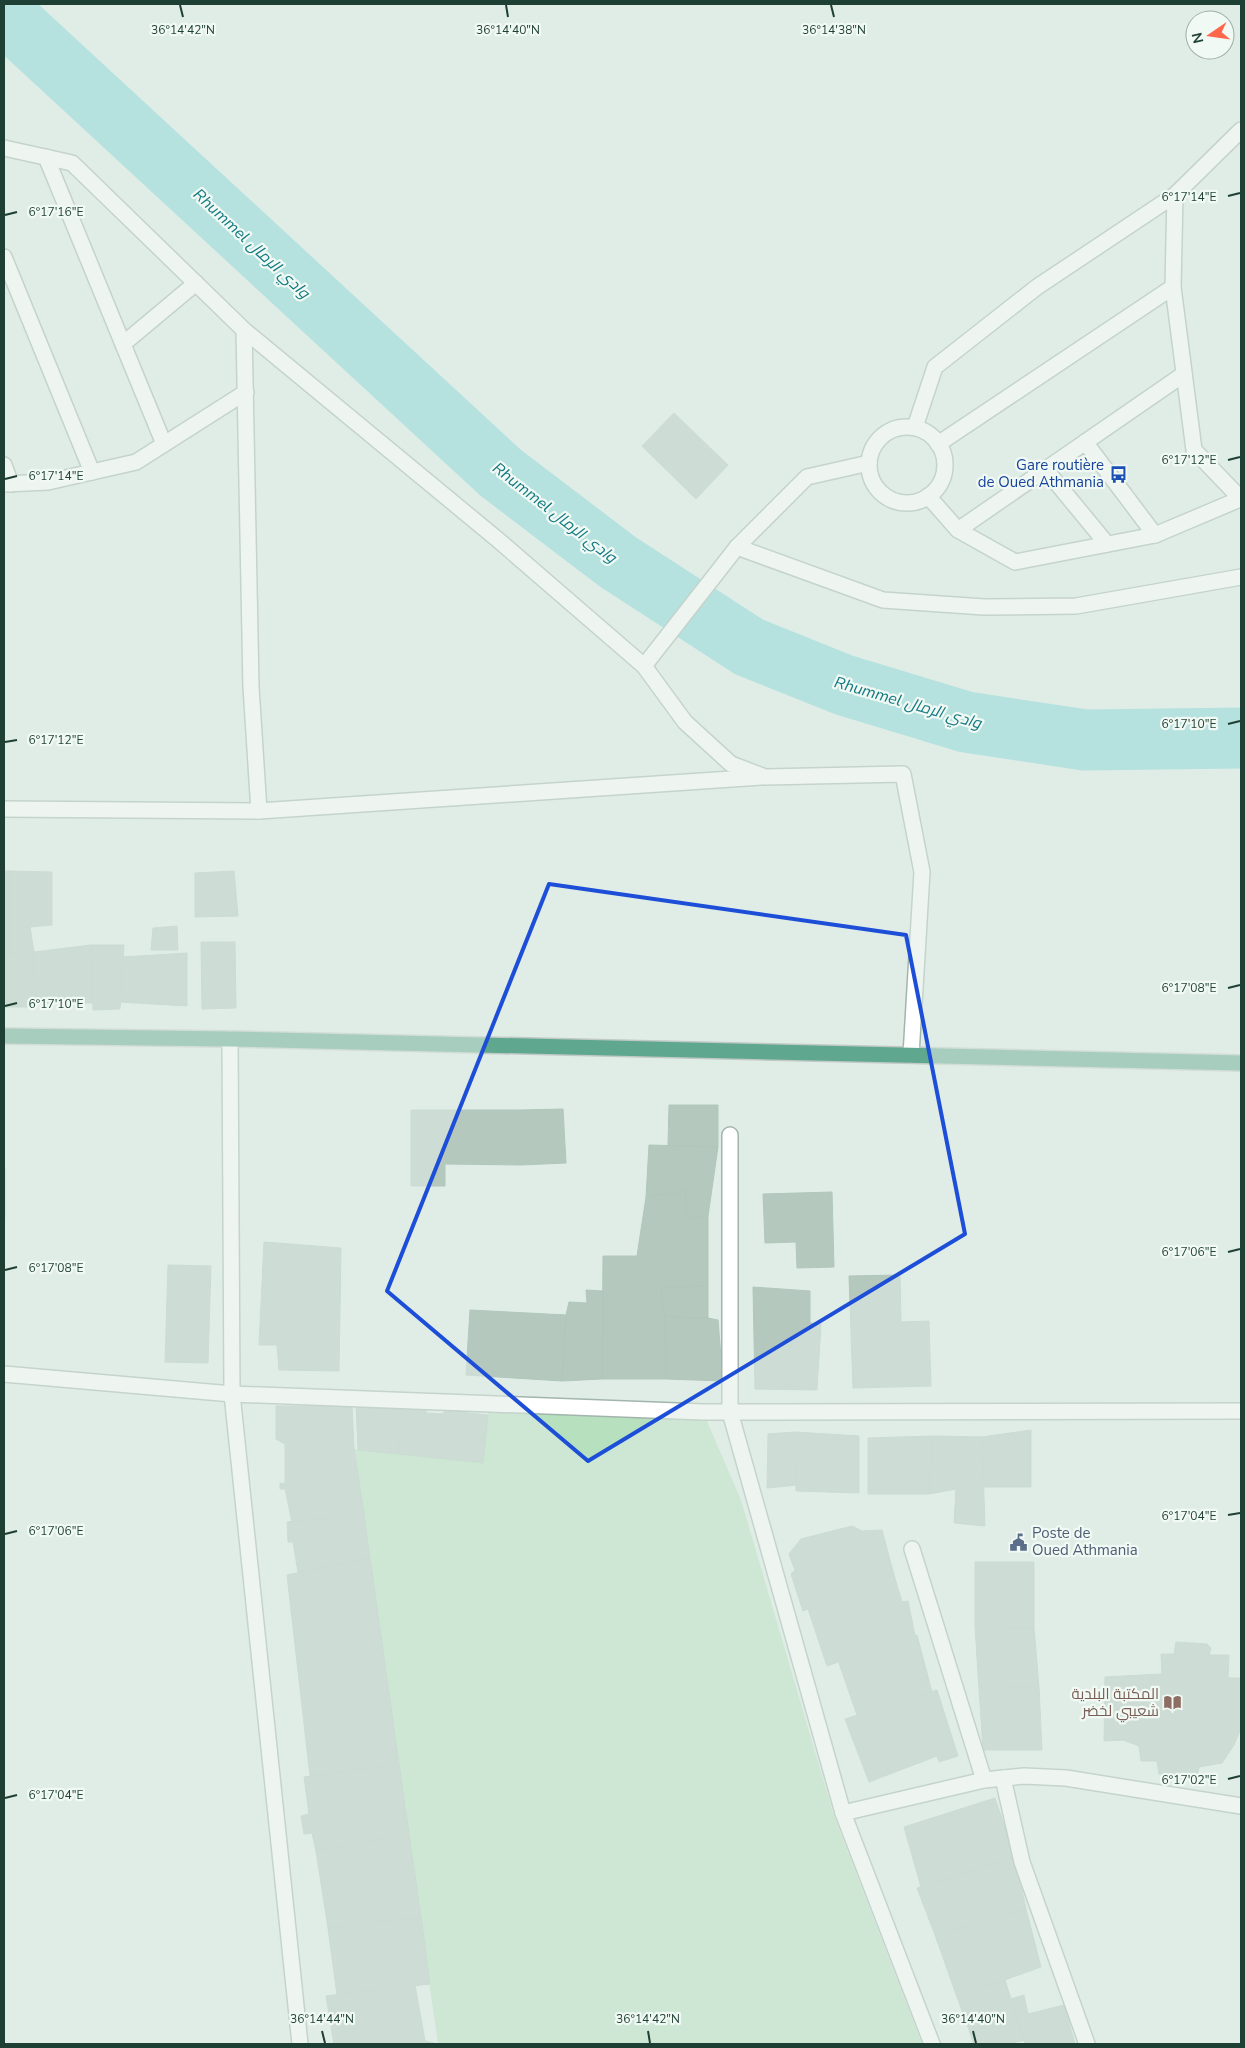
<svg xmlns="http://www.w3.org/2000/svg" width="1245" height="2048" font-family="'Nunito Sans',Cairo,sans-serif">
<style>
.green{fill:#b6e0be}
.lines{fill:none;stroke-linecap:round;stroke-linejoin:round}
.river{stroke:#81d3d8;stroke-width:61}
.building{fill:#b5c8be;stroke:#b1c7bc}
.service-casing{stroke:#a2b5ad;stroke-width:18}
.minor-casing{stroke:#a2b5ad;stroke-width:18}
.primary-casing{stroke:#c0c9c6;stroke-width:18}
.service{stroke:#fff;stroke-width:15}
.minor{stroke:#fff;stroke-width:15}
.primary{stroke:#5fa78e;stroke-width:15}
.marked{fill:none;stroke:#1d4ed8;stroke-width:4;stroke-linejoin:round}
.ticks{fill:none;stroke:#1e3f33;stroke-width:2}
.labels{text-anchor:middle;stroke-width:4.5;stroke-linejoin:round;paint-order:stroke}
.transit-label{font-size:15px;fill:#164399;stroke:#f1f9f4;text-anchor:end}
.service-label{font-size:15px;fill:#4e5e75;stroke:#f1f9f4;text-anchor:start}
.education-label{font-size:15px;fill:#785e54;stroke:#f1f9f4;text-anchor:end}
.water-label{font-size:16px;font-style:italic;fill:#127981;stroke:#f1f9f4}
.ticks-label{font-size:12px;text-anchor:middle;fill:#1e3f33;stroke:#f1f9f4;stroke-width:4.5;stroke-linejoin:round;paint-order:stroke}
</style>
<rect width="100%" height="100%" fill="#e0ede6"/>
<!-- green -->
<polygon class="green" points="489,1404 703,1412 741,1500 834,1816 922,2044 438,2044 354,1449 483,1462"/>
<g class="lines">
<!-- river -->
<polyline class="river" points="4,14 501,473 618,562 749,647 844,685 966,722 1085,740 1241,738"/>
</g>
<!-- building -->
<g class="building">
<polygon points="674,413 728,465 696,499 642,446"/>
<rect x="4" y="871" width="5" height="82"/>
<polygon points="9,871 52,872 52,925 30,927 34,952 9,953"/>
<polygon points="234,871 238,916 195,917 195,873"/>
<polygon points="177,926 178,950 151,950 153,928"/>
<polygon points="201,942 235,942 236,1008 202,1009"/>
<polygon points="91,945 92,1003 35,1003 34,952"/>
<polygon points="91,945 124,945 120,1009 93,1010"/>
<polygon points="34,952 35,1007 4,1007 4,953"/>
<polygon points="187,953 187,1006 120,1002 123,957"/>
<polygon points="669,1105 718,1105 718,1147 668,1146"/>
<polygon points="563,1109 566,1163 520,1165 520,1110"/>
<polygon points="411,1110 520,1110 520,1165 445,1164 445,1186 411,1186"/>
<polygon points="649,1145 718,1147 708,1216 687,1218 685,1191 646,1197"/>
<rect x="4" y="1169" width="1" height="48"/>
<polygon points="685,1191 687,1218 708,1216 708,1286 661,1288 665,1317 666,1379 602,1379 603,1256 637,1256 646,1197"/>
<polygon points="832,1192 834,1267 797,1268 796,1242 765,1243 763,1194"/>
<polygon points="264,1242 341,1248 339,1371 279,1370 277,1345 259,1345"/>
<polygon points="168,1265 211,1266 208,1363 165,1362"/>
<polygon points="900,1275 901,1322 929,1321 931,1386 853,1388 849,1276"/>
<polygon points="708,1286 708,1318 665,1317 661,1288"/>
<polygon points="753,1287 810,1291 810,1323 821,1324 817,1390 755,1389"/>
<polygon points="586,1290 603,1291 602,1379 562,1381 566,1315 569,1302 587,1303"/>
<polygon points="470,1310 566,1315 562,1381 466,1375"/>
<polygon points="665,1317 708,1318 718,1320 723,1381 666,1379"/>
<polygon points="356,1402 401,1404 399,1454 358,1450"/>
<polygon points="401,1404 426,1405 426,1413 442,1414 449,1407 463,1407 468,1413 488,1415 483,1463 399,1454"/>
<polygon points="276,1406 352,1406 354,1449 364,1514 292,1522 285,1489 280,1489 280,1483 285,1484 285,1444 276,1439"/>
<polygon points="1031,1430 1031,1487 983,1487 982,1437"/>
<polygon points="795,1432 797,1485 767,1488 768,1434"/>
<polygon points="795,1432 859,1436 859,1493 796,1491"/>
<polygon points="933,1436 929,1494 868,1494 868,1438"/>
<polygon points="933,1436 982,1437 985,1526 954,1523 956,1489 929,1494"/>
<polygon points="364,1514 370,1558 298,1572 293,1542 288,1542 287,1522"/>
<polygon points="852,1526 862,1531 882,1530 894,1575 803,1611 791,1574 795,1570 789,1554 801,1539"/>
<polygon points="370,1558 399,1764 310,1776 287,1575"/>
<polygon points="975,1562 1034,1562 1034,1628 975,1627"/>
<polygon points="894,1575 902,1602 908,1601 915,1635 827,1666 808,1609"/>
<polygon points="975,1627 1034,1628 1039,1687 979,1688"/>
<polygon points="917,1635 932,1692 857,1715 839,1663"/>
<polygon points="1176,1642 1207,1644 1211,1648 1209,1655 1229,1655 1228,1678 1241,1678 1241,1728 1234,1745 1222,1763 1199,1767 1197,1778 1159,1774 1157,1761 1141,1761 1139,1746 1123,1740 1104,1741 1105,1677 1162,1674 1161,1654 1174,1654"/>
<polygon points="1039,1687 1042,1750 983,1750 979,1688"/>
<polygon points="937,1690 958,1756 939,1762 937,1756 869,1782 845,1719"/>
<polygon points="399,1764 409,1834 316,1851 312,1833 304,1834 301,1816 309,1814 304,1777"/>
<polygon points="995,1798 1015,1857 921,1887 904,1827"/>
<polygon points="409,1834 421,1917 328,1928 316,1851"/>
<polygon points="1015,1857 1026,1909 935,1935 917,1888"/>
<polygon points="1026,1909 1041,1967 957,1997 935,1935"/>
<polygon points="421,1917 430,1984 337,1995 328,1928"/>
<polygon points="1005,1980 1024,2040 1009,2044 974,2044 957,1997"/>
<polygon points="415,1985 425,2041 438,2044 334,2044 326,1996"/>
<polygon points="1024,1995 1028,2014 1064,2005 1075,2044 1025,2044 1011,1999"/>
</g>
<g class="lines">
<defs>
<g id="service">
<polyline points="4,148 72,163 244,330 497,539 644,666 685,722 731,764 765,777 903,774 922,872 911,1055"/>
<polyline points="46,157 164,444"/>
<polyline points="1175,195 1173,287 1194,450 1241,499"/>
<polyline points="4,257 92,472"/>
<polyline points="244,330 251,687 259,811"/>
<polyline points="123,344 196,283"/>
<circle cx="907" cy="465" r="38"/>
<polyline points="1085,442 1155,535"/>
<polyline points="938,444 1173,287"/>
<polyline points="4,465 11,484"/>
<polyline points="1046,470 1107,544"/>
<polyline points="4,484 48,482 136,462 246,392"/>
<polyline points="928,496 958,530 1015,562 1155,535 1240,499"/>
<polyline points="958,530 1184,374"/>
<polyline points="737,547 883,600 984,607 1076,606 1241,577"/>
<polyline points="644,666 737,547 807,477 869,463"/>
<polyline points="4,809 259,811 761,777"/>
</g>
<g id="minor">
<polyline points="915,427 935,367 1037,287 1175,195 1241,130"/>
<polyline points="230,1039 232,1394 300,2044"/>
<polyline points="730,1135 730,1412 843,1813 932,2044"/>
<polyline points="4,1374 232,1394 703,1412 1241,1411"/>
<polyline points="912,1549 984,1780"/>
<polyline points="1003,1778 1022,1862 1087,2044"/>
<polyline points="843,1813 984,1780 1024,1776 1066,1778 1241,1806"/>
</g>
<polyline id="primary" points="4,1036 230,1039 1241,1063"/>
</defs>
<!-- service casing -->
<use href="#service" class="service-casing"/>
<!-- minor casing -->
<use href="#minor" class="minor-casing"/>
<!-- primary casing -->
<use href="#primary" class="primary-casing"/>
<!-- service -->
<use href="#service" class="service"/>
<!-- minor -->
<use href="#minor" class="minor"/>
<!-- primary -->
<use href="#primary" class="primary"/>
</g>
<!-- marked area -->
<path d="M0 0H1245V2048H0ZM 549,884 L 906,935 L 965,1234 L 588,1461 L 387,1291 Z" fill="#e0ede6" fill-opacity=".55" fill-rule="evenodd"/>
<path class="marked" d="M 549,884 L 906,935 L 965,1234 L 588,1461 L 387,1291 Z"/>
<!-- ticks -->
<path class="ticks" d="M 180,5 L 183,17M 506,5 L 508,17M 831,5 L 834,17M 1228,196 L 1240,193M 5,215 L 17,212M 1228,460 L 1240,457M 5,479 L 17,476M 1228,724 L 1240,721M 5,742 L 17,740M 1228,988 L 1240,985M 5,1006 L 17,1003M 1228,1252 L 1240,1249M 5,1270 L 17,1267M 1228,1515 L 1240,1513M 5,1534 L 17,1531M 1228,1779 L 1240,1776M 5,1798 L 17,1795M 322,2031 L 325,2043M 648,2031 L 650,2043M 973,2031 L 976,2043"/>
<!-- icons -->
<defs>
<symbol id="bus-bare" viewBox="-9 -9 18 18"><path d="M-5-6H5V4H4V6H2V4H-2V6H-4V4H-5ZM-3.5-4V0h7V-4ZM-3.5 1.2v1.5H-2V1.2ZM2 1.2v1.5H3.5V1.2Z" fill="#1a4fb4" stroke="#f1f9f4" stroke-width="2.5" paint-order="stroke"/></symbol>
<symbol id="civic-bare" viewBox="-9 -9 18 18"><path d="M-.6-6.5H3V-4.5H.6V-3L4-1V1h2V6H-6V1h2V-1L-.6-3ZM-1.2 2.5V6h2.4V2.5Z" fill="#5c6f8a" stroke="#f1f9f4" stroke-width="2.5" paint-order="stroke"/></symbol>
<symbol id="library-bare" viewBox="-9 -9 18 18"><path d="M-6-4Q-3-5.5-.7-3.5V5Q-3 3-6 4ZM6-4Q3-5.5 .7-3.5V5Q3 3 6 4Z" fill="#8d6e63" stroke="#f1f9f4" stroke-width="2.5" paint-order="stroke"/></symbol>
</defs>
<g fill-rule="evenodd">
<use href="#bus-bare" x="1106" y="462" width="25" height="25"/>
<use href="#civic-bare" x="1006" y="1530" width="25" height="25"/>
<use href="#library-bare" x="1160" y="1690" width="25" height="25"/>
</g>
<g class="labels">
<!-- transit labels -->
<g class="transit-label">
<text x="1104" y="470">Gare routière<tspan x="1104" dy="17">de Oued Athmania</tspan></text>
</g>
<!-- service labels -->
<g class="service-label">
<text x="1032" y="1538">Poste de<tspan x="1032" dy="17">Oued Athmania</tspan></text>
</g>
<!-- education labels -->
<g class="education-label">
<text x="1159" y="1699">المكتبة البلدية<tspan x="1159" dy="17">شعيبي لخضر</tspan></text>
</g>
<!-- water labels -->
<g class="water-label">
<text transform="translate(252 243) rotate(43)" y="6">Rhummel وادي الرمال</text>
<text transform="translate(555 512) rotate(38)" y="6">Rhummel وادي الرمال</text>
<text transform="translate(908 702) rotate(16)" y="6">Rhummel وادي الرمال</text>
</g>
</g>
<g class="ticks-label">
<text x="183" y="34">36°14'42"N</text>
<text x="508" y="34">36°14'40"N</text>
<text x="834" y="34">36°14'38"N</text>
<text x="1189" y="201">6°17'14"E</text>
<text x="56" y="216">6°17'16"E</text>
<text x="1189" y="464">6°17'12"E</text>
<text x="56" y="480">6°17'14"E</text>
<text x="1189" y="728">6°17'10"E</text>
<text x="56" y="744">6°17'12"E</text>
<text x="1189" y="992">6°17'08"E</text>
<text x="56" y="1008">6°17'10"E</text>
<text x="1189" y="1256">6°17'06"E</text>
<text x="56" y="1272">6°17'08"E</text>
<text x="1189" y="1520">6°17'04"E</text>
<text x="56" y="1535">6°17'06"E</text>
<text x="1189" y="1784">6°17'02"E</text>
<text x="56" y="1799">6°17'04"E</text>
<text x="322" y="2023">36°14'44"N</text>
<text x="648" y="2023">36°14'42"N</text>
<text x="973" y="2023">36°14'40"N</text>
</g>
<!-- border -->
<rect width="1245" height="2048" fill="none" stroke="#1e3f33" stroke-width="10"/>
<!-- north arrow -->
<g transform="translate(1210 35) rotate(257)"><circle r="24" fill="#f1f9f4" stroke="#9dafa7"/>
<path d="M0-4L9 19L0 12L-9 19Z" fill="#ff674b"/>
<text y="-8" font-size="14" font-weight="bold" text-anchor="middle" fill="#1e3f33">N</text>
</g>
</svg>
